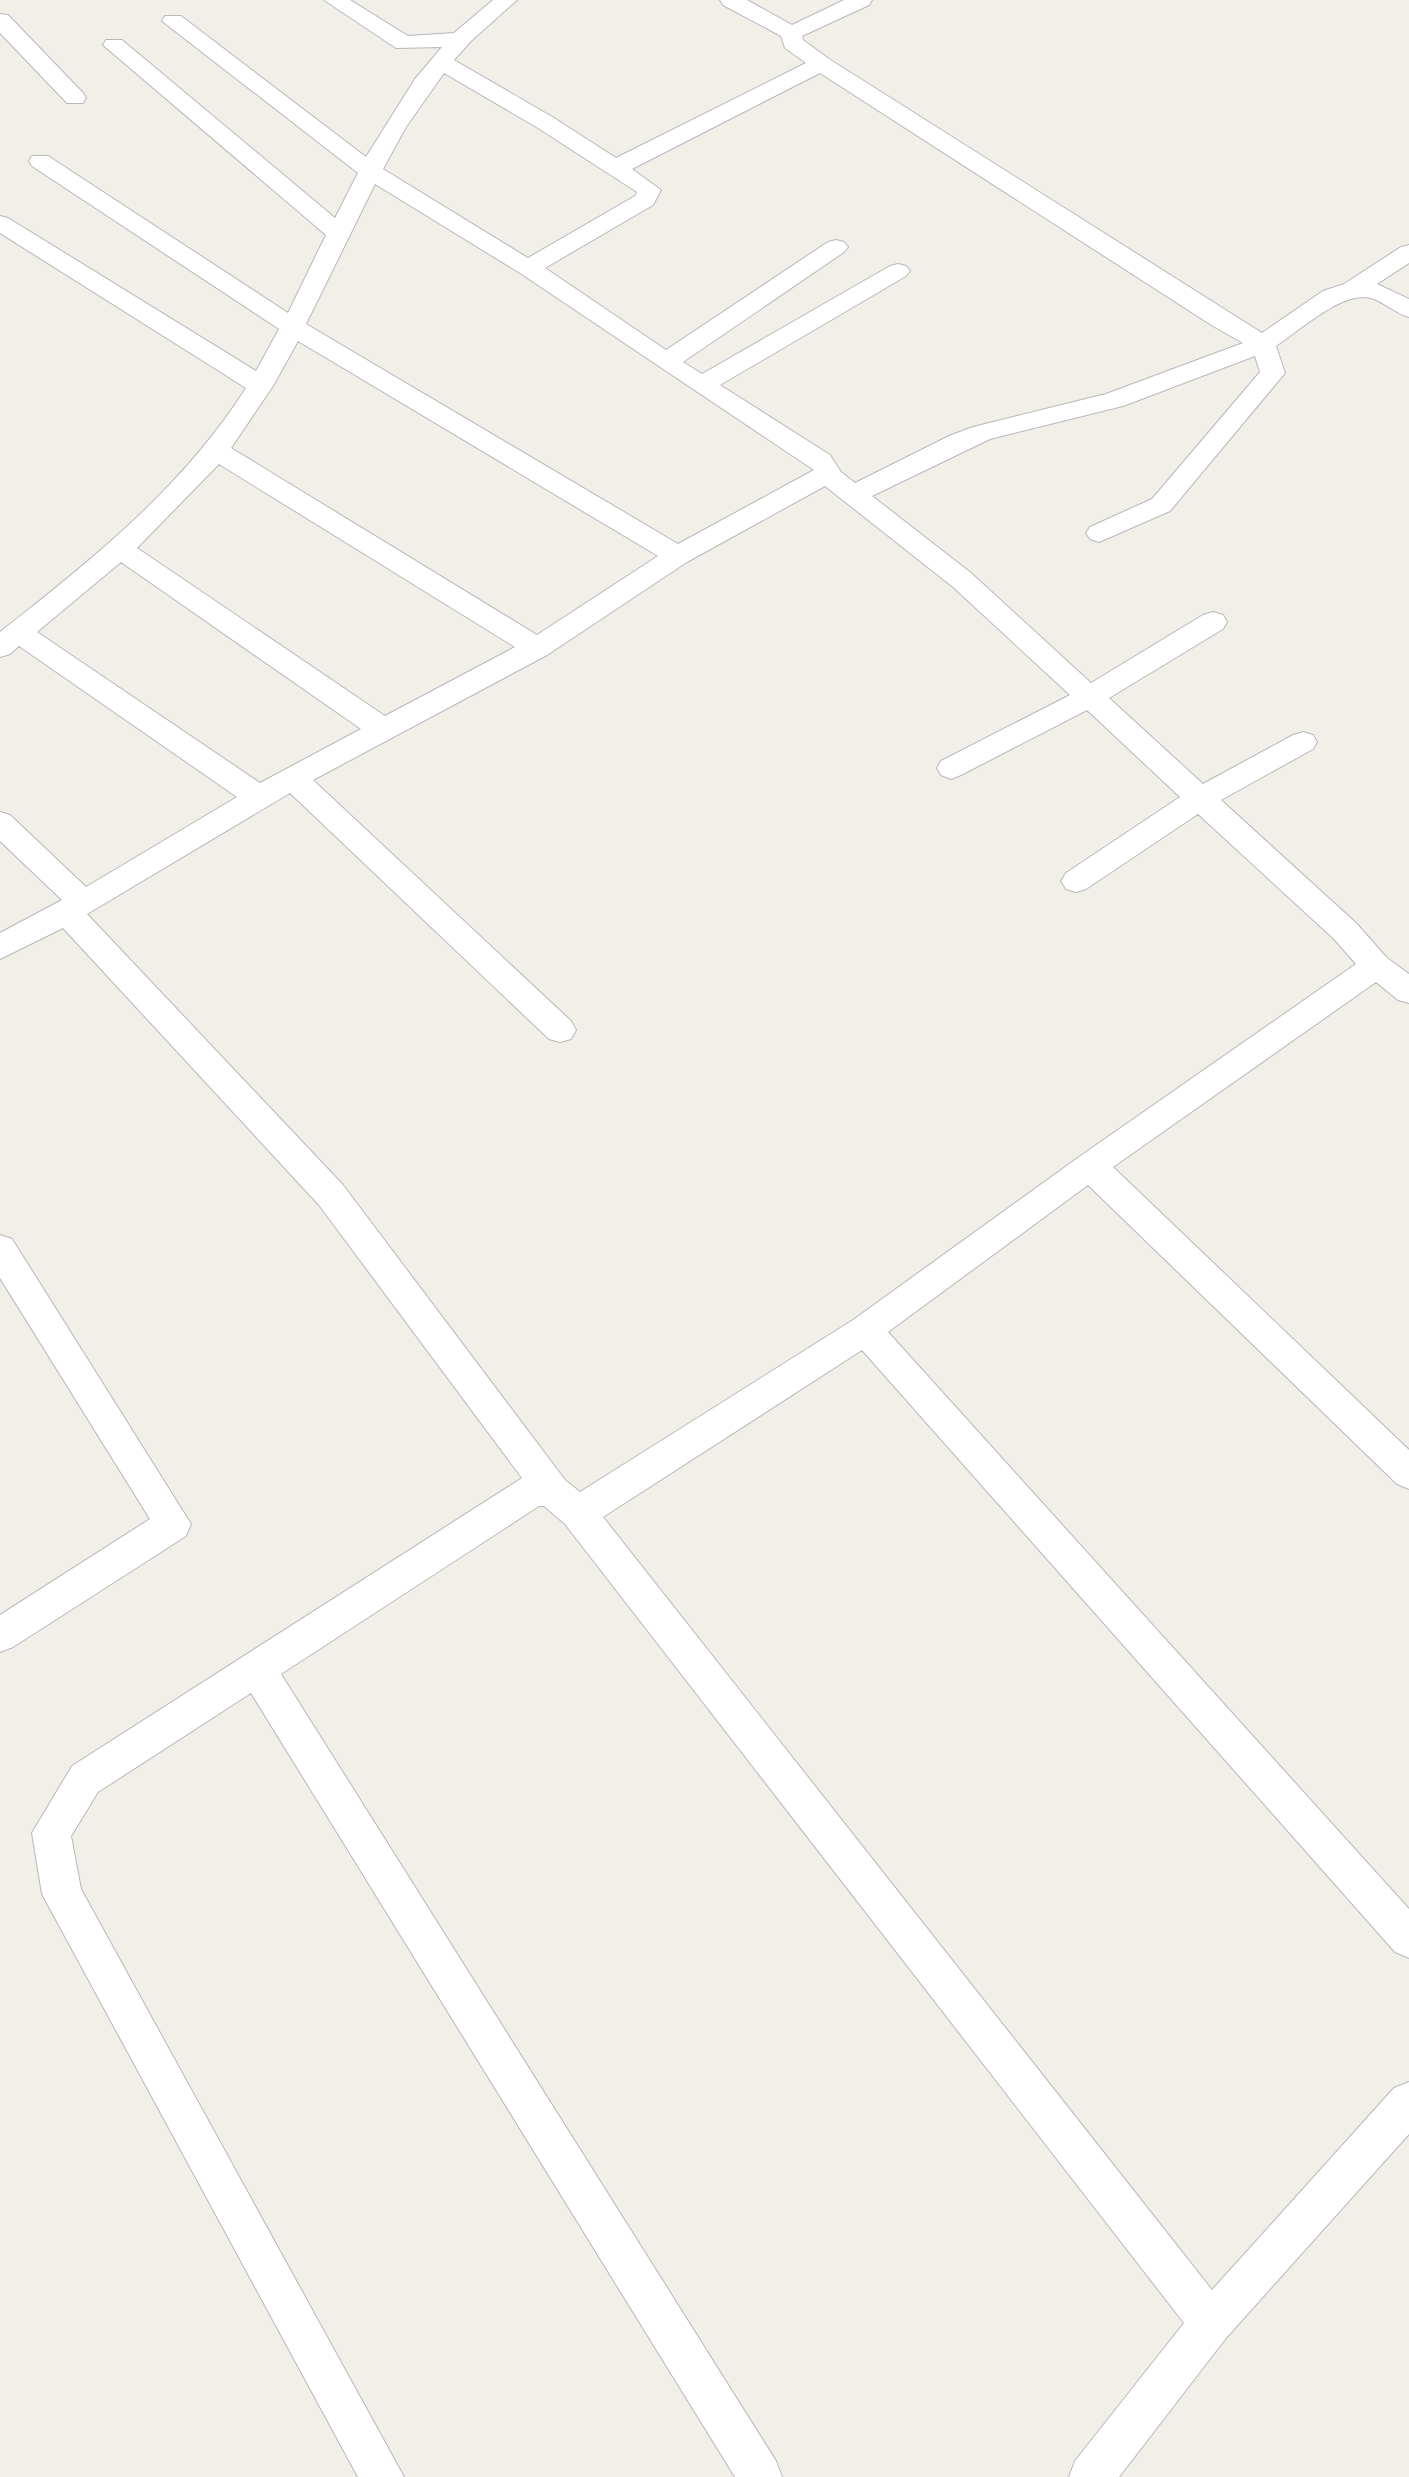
<svg xmlns="http://www.w3.org/2000/svg" width="1409" height="2477" font-family="Figtree,sans-serif">
<style>
.lines{fill:none;stroke-linecap:round;stroke-linejoin:round}
.street-casing{stroke:#b5b8bc;stroke-width:2}
.street{fill:#fff;fill-rule:evenodd}
</style>
<rect width="100%" height="100%" fill="#f1efe8"/>
<g class="lines">
<defs>
<g id="street">
<path d="M 324,0 L 350,0 L 408,36 L 454,33 L 493,0 L 517,0 L 471,41 L 454,60 L 554,118 L 616,158 L 806,63 L 785,48 L 781,36 L 723,5 L 720,0 L 747,0 L 792,25 L 844,0 L 872,0 L 869,5 L 802,36 L 803,40 L 829,59 L 1262,333 L 1323,291 L 1344,284 L 1401,247 L 1409,245 L 1409,263 L 1377,284 L 1409,299 L 1409,317 C 1395,313 1384,302 1371,298 C 1343,290 1299,331 1276,346 L 1285,373 L 1170,511 L 1099,542 L 1090,539 L 1086,533 L 1090,527 L 1152,499 L 1260,372 L 1255,356 L 1123,406 L 990,439 L 872,496 L 971,573 L 1091,683 L 1203,615 L 1213,612 L 1223,615 L 1227,622 L 1223,629 L 1109,698 L 1203,784 L 1293,735 L 1303,732 L 1313,735 L 1317,742 L 1313,749 L 1221,800 L 1356,923 L 1387,958 L 1409,974 L 1409,1003 L 1398,1000 L 1376,982 L 1113,1167 L 1409,1450 L 1409,1489 L 1397,1484 L 1088,1185 L 888,1332 L 1409,1909 L 1409,1958 L 1395,1952 L 862,1350 L 603,1517 L 1212,2290 L 1394,2088 L 1409,2082 L 1409,2134 L 1226,2338 L 1119,2477 L 1069,2477 L 1075,2461 L 1184,2323 L 565,1524 L 544,1506 L 539,1506 L 281,1674 L 776,2461 L 782,2477 L 735,2477 L 251,1693 L 98,1792 L 71,1836 L 81,1889 L 404,2477 L 358,2477 L 42,1894 L 32,1833 L 72,1766 L 522,1478 L 319,1205 L 63,928 L 0,959 L 0,933 L 62,900 L 0,841 L 0,812 L 10,815 L 86,887 L 237,797 L 19,646 L 10,654 L 0,657 L 0,632 C 92,560 183,487 246,388 L 0,233 L 0,216 L 8,218 L 256,371 L 279,329 L 32,166 L 29,161 L 32,156 L 48,156 L 288,313 L 326,235 L 103,45 L 106,40 L 122,40 L 335,218 L 358,173 L 162,21 L 165,16 L 181,16 L 366,157 L 415,79 L 442,47 L 396,48 ZM 444,73 L 538,128 L 637,192 L 635,196 L 528,258 L 383,169 L 406,127 ZM 820,73 L 1213,326 L 1243,343 L 1106,394 L 973,427 L 949,436 L 855,483 L 841,472 L 830,455 L 720,385 L 906,276 L 910,271 L 906,266 L 898,264 L 890,266 L 702,374 L 683,362 L 844,252 L 848,247 L 844,242 L 836,240 L 828,242 L 666,350 L 545,268 L 653,205 L 661,190 L 632,169 ZM 375,184 L 520,273 L 814,470 L 678,544 L 306,324 ZM 298,341 L 658,556 L 537,635 L 231,448 L 273,386 ZM 219,464 L 515,647 L 385,716 L 137,548 ZM 825,486 L 953,587 L 1070,695 L 941,761 L 937,768 L 941,775 L 951,779 L 961,775 L 1087,710 L 1180,797 L 1066,873 L 1061,881 L 1066,889 L 1076,892 L 1086,889 L 1198,814 L 1334,939 L 1356,964 L 1079,1157 L 853,1320 L 580,1492 L 565,1480 L 343,1185 L 87,914 L 290,793 L 549,1039 L 560,1042 L 571,1039 L 576,1030 L 571,1021 L 313,780 L 547,655 L 687,562 ZM 121,562 L 361,729 L 260,783 L 37,632 Z"/>
<polygon points="0,14 8,15 83,93 86,98 83,103 67,103 0,33"/>
<polygon points="0,1235 12,1239 191,1524 186,1536 13,1647 0,1652 0,1615 150,1519 0,1278"/>
</g>
</defs>
<!-- street casing -->
<use href="#street" class="street-casing"/>
<!-- street -->
<use href="#street" class="street"/>
</g>
</svg>
